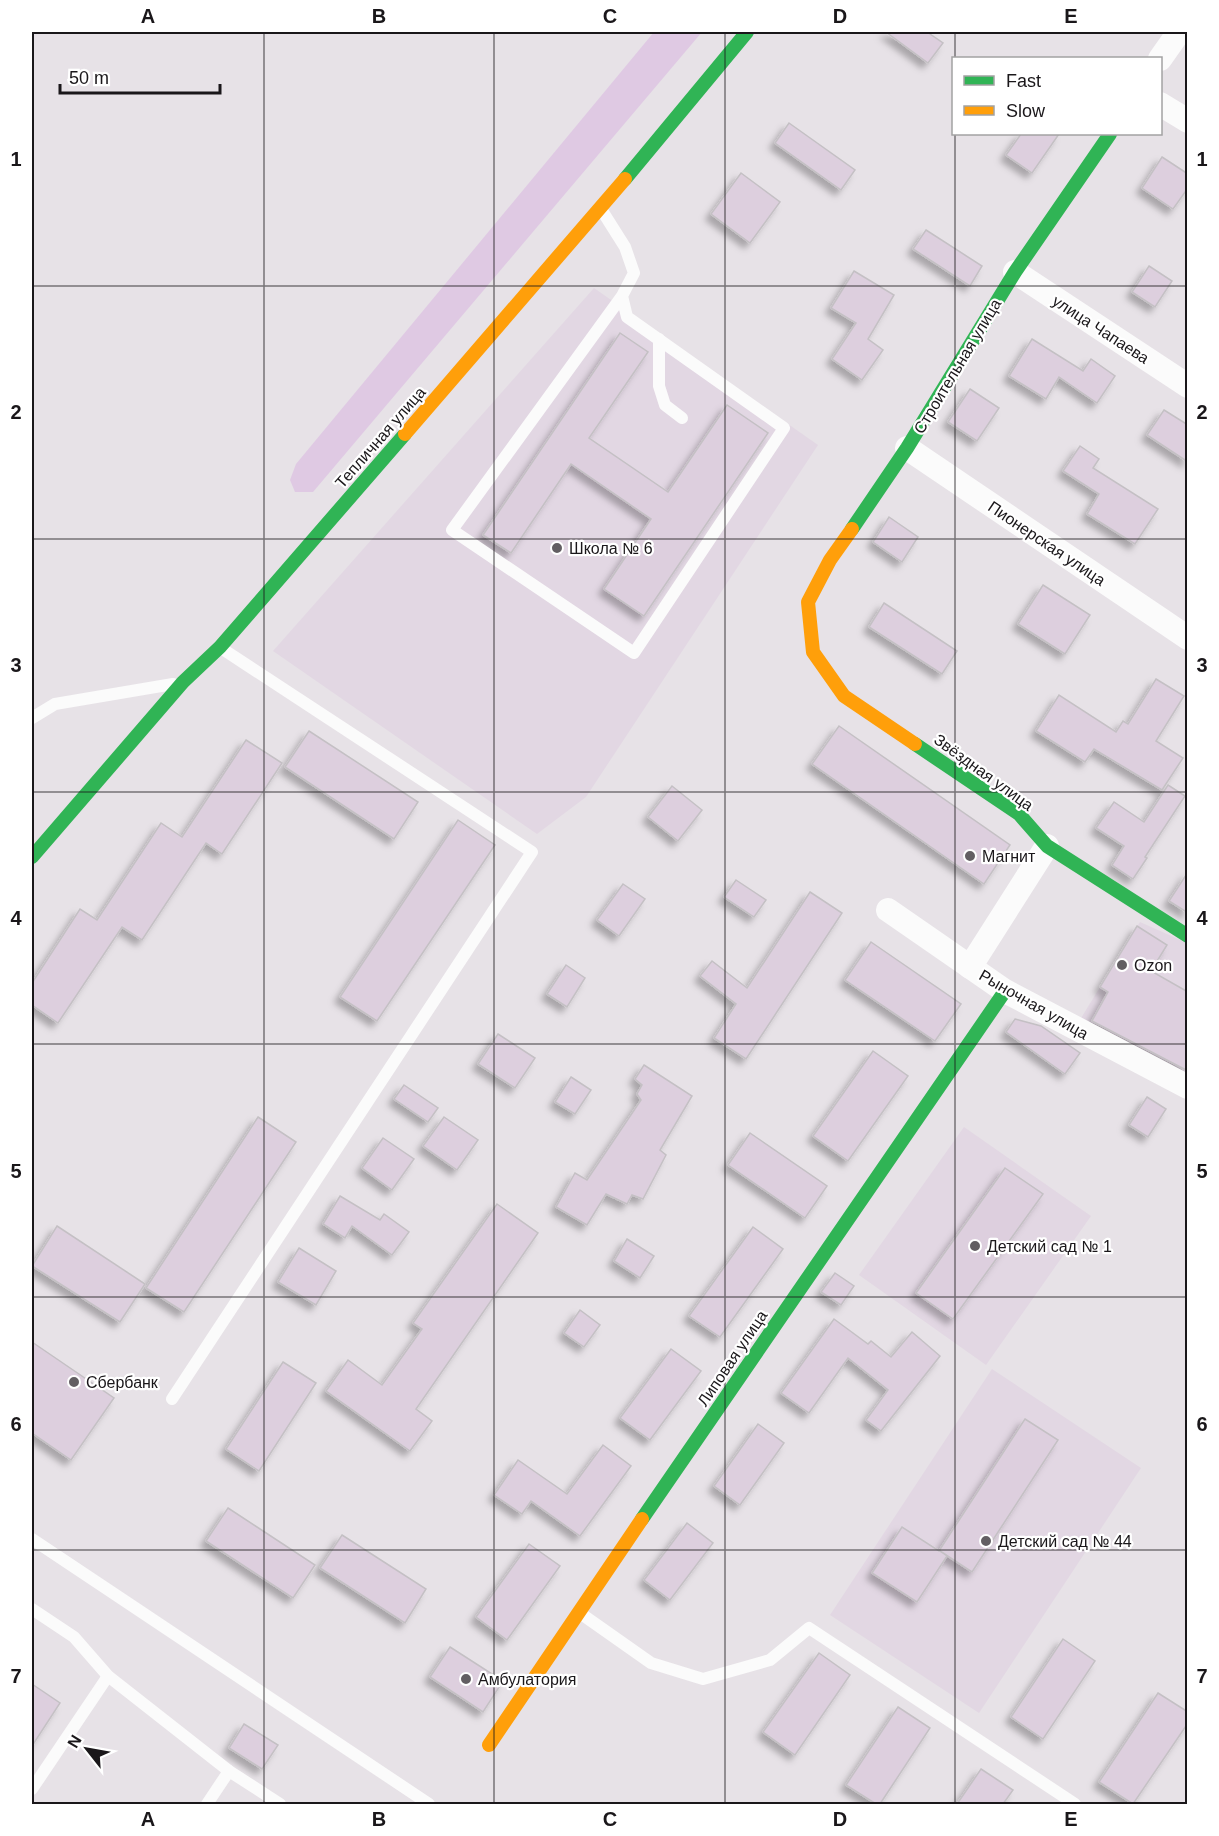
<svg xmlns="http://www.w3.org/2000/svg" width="1219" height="1836" font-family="Arial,sans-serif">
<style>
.built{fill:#e2d7e3}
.green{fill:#dfc9e3}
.building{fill:#ddcfde;stroke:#c4c0c4;stroke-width:1.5;filter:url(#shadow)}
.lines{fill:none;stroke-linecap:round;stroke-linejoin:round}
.lane{stroke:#fbfbfb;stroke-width:12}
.street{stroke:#fbfbfb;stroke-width:24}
.fast{stroke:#30b455;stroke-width:14}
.slow{stroke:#ff9f0a;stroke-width:14}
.grid{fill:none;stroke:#1a171a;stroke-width:1.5;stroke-opacity:0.55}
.poi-dot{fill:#625e62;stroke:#fff;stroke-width:2}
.labels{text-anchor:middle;stroke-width:4.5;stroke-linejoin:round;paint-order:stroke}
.street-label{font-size:16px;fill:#1a171a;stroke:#fff}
.poi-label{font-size:16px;fill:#1a171a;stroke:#fff;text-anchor:start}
.neatline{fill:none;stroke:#1a171a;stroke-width:2}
.grid-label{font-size:20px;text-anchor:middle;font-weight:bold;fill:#1a171a}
</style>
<defs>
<filter id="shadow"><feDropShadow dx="-5.5" dy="5.5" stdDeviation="3" flood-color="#0004"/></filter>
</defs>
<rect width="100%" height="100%" fill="#e7e2e7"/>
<!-- built -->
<g class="built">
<polygon points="594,288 818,445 586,797 537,834 273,651"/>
<polygon points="1140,922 1187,943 1187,1087 1075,1028"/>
<polygon points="964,1127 1091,1216 986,1365 859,1275"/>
<polygon points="992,1369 1141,1468 979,1713 830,1615"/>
</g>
<!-- green -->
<polygon class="green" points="654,32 702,32 313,492 295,492 290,480 296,464"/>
<!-- building -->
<g class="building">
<polygon points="886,32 927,32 943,43 928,63"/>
<polygon points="789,123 855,170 841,190 775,143"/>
<polygon points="1021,134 1059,134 1032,173 1006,155"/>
<polygon points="1162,157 1188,174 1188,188 1173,209 1142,188"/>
<polygon points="741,173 780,202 750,243 711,214"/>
<polygon points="926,230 982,266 970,286 913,249"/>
<polygon points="1149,266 1172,281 1155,307 1132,292"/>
<polygon points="854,271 894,295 868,339 883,350 862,380 832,359 856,323 831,308"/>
<polygon points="620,333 648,352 589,438 668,492 727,405 768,433 644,616 604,589 651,519 571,464 511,553 483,535"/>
<polygon points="1032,339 1083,371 1091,359 1115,376 1097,403 1059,377 1046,399 1009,376"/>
<polygon points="970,389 999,408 977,441 948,422"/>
<polygon points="1164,410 1188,425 1188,462 1147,435"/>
<polygon points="1080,446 1099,459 1093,468 1158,509 1135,544 1087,514 1099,494 1063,471"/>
<polygon points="889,517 918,537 902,562 873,542"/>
<polygon points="1043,585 1090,615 1065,654 1018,624"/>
<polygon points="884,603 957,651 942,674 869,627"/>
<polygon points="1156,679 1184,696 1156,741 1183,758 1162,790 1094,749 1085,762 1036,731 1059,695 1116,732 1123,721 1128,724"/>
<polygon points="839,726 1010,845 984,884 812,764"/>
<polygon points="309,731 418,802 394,839 285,767"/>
<polygon points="246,740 282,763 222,854 206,843 142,940 122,927 58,1023 32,1005 32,983 80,909 97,920 161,823 182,837"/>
<polygon points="1168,785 1185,796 1145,857 1147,858 1133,879 1112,865 1124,846 1096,828 1114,802 1144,822"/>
<polygon points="672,786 702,810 678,841 648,817"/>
<polygon points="458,820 495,845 377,1021 340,997"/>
<polygon points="1188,872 1188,913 1169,901"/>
<polygon points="736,880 766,900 754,917 724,897"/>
<polygon points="623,884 645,899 619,936 597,920"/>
<polygon points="810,892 842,913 746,1059 714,1038 736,1004 700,976 712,961 747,988"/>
<polygon points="1137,926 1167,945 1151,971 1188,992 1188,1071 1092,1021 1108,992 1100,987"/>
<polygon points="871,942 961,1004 935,1041 845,980"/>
<polygon points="566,965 585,978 567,1007 547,994"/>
<polygon points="1015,1019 1041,1026 1080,1053 1065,1074 1006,1032"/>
<polygon points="498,1034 535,1058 515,1088 478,1064"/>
<polygon points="873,1051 908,1076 848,1161 813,1136"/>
<polygon points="644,1065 692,1096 660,1150 666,1155 643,1199 632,1195 627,1204 606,1194 587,1225 556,1207 575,1173 587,1180 641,1100 637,1094 642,1085 635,1079"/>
<polygon points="571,1077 591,1090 575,1114 555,1102"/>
<polygon points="404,1085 438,1108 428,1122 394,1099"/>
<polygon points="1147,1097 1166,1109 1148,1137 1129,1125"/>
<polygon points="258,1117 296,1142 184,1312 146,1288"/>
<polygon points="444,1117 478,1140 457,1170 423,1146"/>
<polygon points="750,1133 827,1186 805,1218 728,1165"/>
<polygon points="383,1138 414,1159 392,1190 362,1168"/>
<polygon points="1005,1168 1043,1194 953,1319 916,1293"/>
<polygon points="340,1196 380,1220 384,1214 409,1232 392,1255 352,1226 345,1238 323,1224"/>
<polygon points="497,1204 538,1233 416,1409 432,1421 410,1451 326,1391 348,1360 382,1385 422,1329 413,1323"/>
<polygon points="57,1226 145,1284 120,1322 32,1266"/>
<polygon points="753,1227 783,1249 720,1337 689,1316"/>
<polygon points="627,1239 654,1256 640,1278 614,1261"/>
<polygon points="299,1248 336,1271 316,1305 278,1282"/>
<polygon points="835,1273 854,1286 841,1305 821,1292"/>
<polygon points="580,1310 600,1325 584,1347 564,1333"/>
<polygon points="834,1319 868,1344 871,1341 891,1357 912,1332 940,1356 881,1431 866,1420 888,1390 848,1358 809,1413 781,1393"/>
<polygon points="32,1342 114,1398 71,1460 32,1433"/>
<polygon points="671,1349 701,1371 650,1440 620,1418"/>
<polygon points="283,1362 316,1383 259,1471 226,1449"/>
<polygon points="1025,1419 1058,1440 972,1572 940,1551 947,1556 917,1602 872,1573 902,1527 939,1551"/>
<polygon points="758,1424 784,1443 740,1505 714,1486"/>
<polygon points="603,1445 631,1466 580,1536 531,1501 522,1514 494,1495 518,1460 567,1494"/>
<polygon points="228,1508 315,1565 293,1598 206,1541"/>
<polygon points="687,1523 713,1543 670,1600 644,1580"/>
<polygon points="342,1535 426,1589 405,1623 320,1568"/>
<polygon points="529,1544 560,1566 507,1640 476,1617"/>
<polygon points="1063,1639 1095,1661 1043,1739 1011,1717"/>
<polygon points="450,1647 503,1681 483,1712 430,1677"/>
<polygon points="819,1653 850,1675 795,1755 763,1732"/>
<polygon points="32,1684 60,1703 32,1746"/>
<polygon points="1158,1693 1188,1712 1188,1723 1133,1804 1099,1782"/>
<polygon points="898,1707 930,1728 880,1804 876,1804 846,1785"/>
<polygon points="244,1724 278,1745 262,1769 229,1748"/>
<polygon points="981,1769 1013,1790 1003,1804 957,1804"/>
</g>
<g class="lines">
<!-- lane -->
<g class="lane">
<polyline points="601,209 625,247 634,273 622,296 627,317 784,428 634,653 452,530 622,296"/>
<polyline points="659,339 659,386 665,405 682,418"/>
<polyline points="32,718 55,704 173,684"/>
<polyline points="172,1399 532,852 221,648"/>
<polyline points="32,1539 429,1804"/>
<polyline points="32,1609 74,1637 108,1676 229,1771 280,1804"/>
<polyline points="580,1613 651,1663 703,1679 770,1660 809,1628 1075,1804"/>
<polyline points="32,1789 108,1676"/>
<polyline points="207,1804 229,1771"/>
</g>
<!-- street -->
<g class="street">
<polyline points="1160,59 1179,32"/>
<polyline points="1160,104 1188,121"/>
<polyline points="1015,272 1188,386"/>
<polyline points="907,448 1188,638"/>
<polyline points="888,910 1005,991 1188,1087"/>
<polyline points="970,967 1047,846"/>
</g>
<!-- fast -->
<g class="fast">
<polyline points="625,179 747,32"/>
<polyline points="852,529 907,448 1015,272 1110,134"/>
<polyline points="915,744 1019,814 1047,846 1188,936"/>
<polyline points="32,857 183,682 220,647 405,434"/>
<polyline points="642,1519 1005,991"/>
</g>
<!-- slow -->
<g class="slow">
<polyline points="405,434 625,179"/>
<polyline points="852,529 830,560 808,602 813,652 844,696 915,744"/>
<polyline points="489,1745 642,1519"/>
</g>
</g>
<!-- grid -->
<path class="grid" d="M 264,32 L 264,1804M 494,32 L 494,1804M 725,32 L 725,1804M 955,32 L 955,58M 955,134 L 955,1804M 32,286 L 1188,286M 32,539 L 1188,539M 32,792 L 1188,792M 32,1044 L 1188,1044M 32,1297 L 1188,1297M 32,1550 L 1188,1550"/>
<!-- markers -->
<g class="poi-dot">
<circle cx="557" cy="548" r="6"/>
<circle cx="970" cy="856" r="6"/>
<circle cx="1122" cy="965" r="6"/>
<circle cx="975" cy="1246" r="6"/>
<circle cx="74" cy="1382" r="6"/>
<circle cx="986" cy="1541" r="6"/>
<circle cx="466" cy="1679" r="6"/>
</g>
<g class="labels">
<!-- street labels -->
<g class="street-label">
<text transform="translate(1101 329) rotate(33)" y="6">улица Чапаева</text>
<text transform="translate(957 366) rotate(-59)" y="6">Строительная улица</text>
<text transform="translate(380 437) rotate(-49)" y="6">Тепличная улица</text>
<text transform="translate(1047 543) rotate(34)" y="6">Пионерская улица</text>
<text transform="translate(984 772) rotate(36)" y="6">Звёздная улица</text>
<text transform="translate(1034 1004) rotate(30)" y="6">Рыночная улица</text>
<text transform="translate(732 1358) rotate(-56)" y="6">Липовая улица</text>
</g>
<!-- poi labels -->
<g class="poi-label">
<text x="569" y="554">Школа № 6</text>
<text x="982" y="862">Магнит</text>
<text x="1134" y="971">Ozon</text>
<text x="987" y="1252">Детский сад № 1</text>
<text x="86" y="1388">Сбербанк</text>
<text x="998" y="1547">Детский сад № 44</text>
<text x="478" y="1685">Амбулатория</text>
</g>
</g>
<!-- border -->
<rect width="1219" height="1836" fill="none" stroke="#ffffff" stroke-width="66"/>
<!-- legend -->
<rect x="952" y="57" width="210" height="78" fill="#ffffff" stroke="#a3a2a3" stroke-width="1.5"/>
<rect x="964" y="76" width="30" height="9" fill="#30b455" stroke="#a3a2a3" stroke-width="1.5"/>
<text x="1006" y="87" font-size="18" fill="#1a171a">Fast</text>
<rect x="964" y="106" width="30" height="9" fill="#ff9f0a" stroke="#a3a2a3" stroke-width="1.5"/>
<text x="1006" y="117" font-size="18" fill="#1a171a">Slow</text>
<!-- north arrow -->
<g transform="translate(87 1749) rotate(301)" stroke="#ffffff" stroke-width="4.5" paint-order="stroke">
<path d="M0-4.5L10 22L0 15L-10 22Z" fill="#1a171a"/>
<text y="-9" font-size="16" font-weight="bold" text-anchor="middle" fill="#1a171a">N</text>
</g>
<!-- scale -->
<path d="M60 84v9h160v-9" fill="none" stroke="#1a171a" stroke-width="3"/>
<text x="69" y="84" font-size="18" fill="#1a171a" stroke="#ffffff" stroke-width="4.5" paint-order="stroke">50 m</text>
<rect x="33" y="33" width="1153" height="1770" class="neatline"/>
<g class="grid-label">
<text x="148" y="23">A</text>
<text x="379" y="23">B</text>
<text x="610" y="23">C</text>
<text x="840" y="23">D</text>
<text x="1071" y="23">E</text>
<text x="16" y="166">1</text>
<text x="1202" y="166">1</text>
<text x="16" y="419">2</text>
<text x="1202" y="419">2</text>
<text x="16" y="672">3</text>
<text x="1202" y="672">3</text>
<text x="16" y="925">4</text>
<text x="1202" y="925">4</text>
<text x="16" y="1178">5</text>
<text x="1202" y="1178">5</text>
<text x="16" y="1431">6</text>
<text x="1202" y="1431">6</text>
<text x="16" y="1683">7</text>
<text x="1202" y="1683">7</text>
<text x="148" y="1826">A</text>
<text x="379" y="1826">B</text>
<text x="610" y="1826">C</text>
<text x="840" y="1826">D</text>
<text x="1071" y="1826">E</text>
</g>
</svg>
